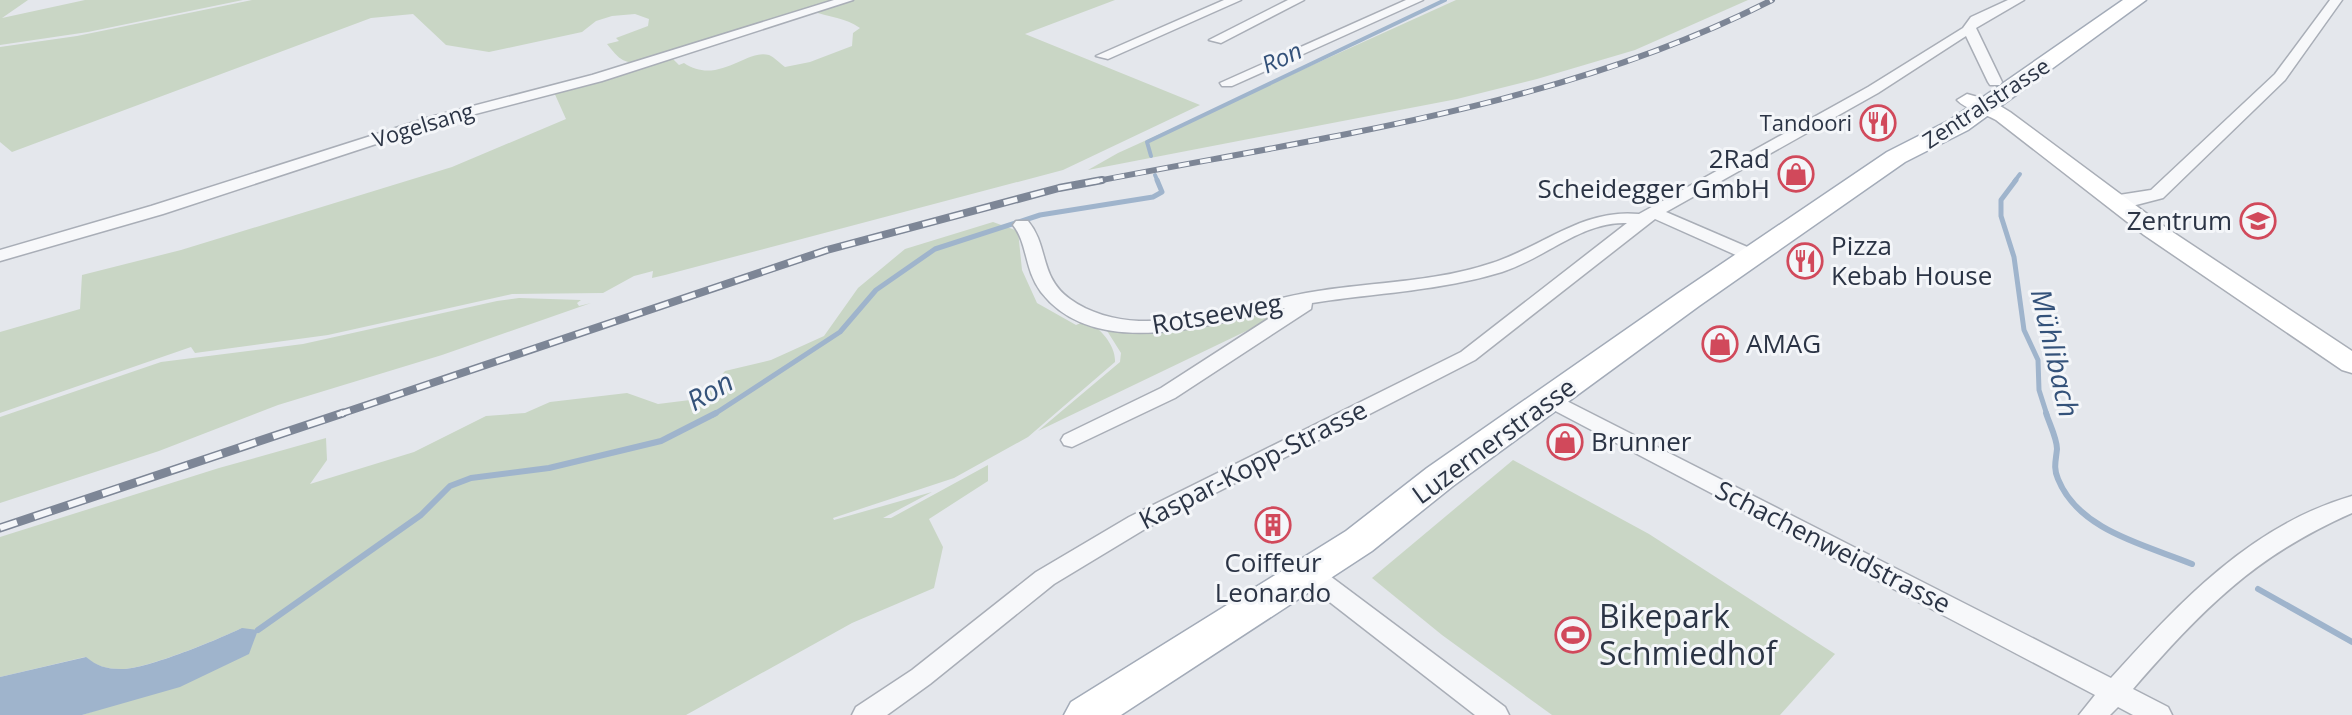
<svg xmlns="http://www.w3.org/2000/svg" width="2352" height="715" font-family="'Open Sans',sans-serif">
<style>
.green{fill:#c9d6c5}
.water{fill:#9fb4cc}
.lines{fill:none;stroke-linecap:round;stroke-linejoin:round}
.stream-far2{stroke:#9fb4cc;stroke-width:4}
.stream-far1{stroke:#9fb4cc;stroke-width:5}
.stream{stroke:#9fb4cc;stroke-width:6}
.minor-casing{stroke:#a9aeb7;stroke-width:3}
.secondary-casing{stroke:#a9aeb7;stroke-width:3}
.primary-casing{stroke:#a3abb8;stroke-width:3}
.minor{fill:#f7f8fa;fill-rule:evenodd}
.secondary{fill:#fff;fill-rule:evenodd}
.primary{fill:#fff;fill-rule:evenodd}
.rail-far2-casing{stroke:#7d8696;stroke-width:6}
.rail-far1-casing{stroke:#7d8696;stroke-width:8}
.rail-casing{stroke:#7d8696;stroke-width:9}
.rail-far2{stroke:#f4f6f9;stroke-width:4;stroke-dasharray:11;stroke-linecap:butt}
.rail-far1{stroke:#f4f6f9;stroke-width:5;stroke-dasharray:14;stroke-linecap:butt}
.rail{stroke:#f4f6f9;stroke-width:6;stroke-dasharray:18;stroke-linecap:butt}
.labels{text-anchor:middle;stroke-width:6;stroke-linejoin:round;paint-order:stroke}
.far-street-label{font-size:22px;fill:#2b3445;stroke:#f4f6f9}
.far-poi-label{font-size:22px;fill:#2b3445;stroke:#f4f6f9;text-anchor:end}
.far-water-label{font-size:24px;font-style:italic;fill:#34527a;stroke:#f4f6f9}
.poi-label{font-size:26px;fill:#2b3445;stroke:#f4f6f9;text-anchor:start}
.street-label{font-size:26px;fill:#2b3445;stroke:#f4f6f9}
.water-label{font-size:28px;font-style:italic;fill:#34527a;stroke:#f4f6f9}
.near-poi-label{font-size:32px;fill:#2b3445;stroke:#f4f6f9;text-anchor:start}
</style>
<rect width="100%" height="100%" fill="#e4e7ec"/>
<!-- green -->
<g class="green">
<polygon points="0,0 28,0 2,18 85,0 243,0 88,32 0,45"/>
<path d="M 252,0 L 843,0 L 637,63 C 621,63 616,55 607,44 L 619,41 L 616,38 L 648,26 L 649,19 L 635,14 L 612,16 L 596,21 L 582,32 L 489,52 L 446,45 L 413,14 L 371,18 L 12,152 L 0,142 L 0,47 L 77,36 Z"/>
<path d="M 849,0 L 1115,0 L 1025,34 L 1200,105 L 1063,170 L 665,275 L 652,278 L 653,271 L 634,276 L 603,293 L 512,294 L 328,335 L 195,353 L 191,347 L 0,413 L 0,332 L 80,309 L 82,275 L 181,250 L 452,167 L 566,119 L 553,90 L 670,56 L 679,65 L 684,63 C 718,86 747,48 769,55 C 774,57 781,64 785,67 L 810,62 L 852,46 L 853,33 L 860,28 C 845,17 830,18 812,11 Z"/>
<polygon points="1456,0 1748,0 1635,50 1537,79 1457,99 1088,170 1118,153"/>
<path d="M 993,222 L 1018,231 L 1022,270 L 1037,303 L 1076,325 L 1086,321 C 1100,327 1116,346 1115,362 L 1028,437 L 954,478 L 833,518 L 834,520 L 932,492 L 883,518 L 891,518 L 988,465 L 988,481 L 929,519 L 943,547 L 934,588 L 852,623 L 686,715 L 82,715 L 121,702 L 242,628 C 219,639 144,670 121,669 C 106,669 96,666 85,657 L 0,677 L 0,537 L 219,468 L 326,438 L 327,460 L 310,484 L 414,452 L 486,416 L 525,413 L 550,402 L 627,393 L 658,404 L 690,400 L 712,387 L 725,371 L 771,360 L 824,336 L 858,288 L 905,249 Z"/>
<polygon points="519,298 581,300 577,303 579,306 591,303 442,355 278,405 159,451 0,503 0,417 161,362 303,344 497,301"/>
<polygon points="1294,303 1263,323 1038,431 1120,362 1121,353 1104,326 1127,330"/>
<polygon points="1513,460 1649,534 1835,654 1780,715 1552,715 1442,635 1372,578"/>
</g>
<!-- water -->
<path class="water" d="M 242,628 L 258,630 L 249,654 L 180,687 L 82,715 L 0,715 L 0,677 L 86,657 C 97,666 106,669 121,669 C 145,670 219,639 242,628 Z"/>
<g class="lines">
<!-- stream-far2 -->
<g class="stream-far2">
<polyline points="1151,156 1147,142 1445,0"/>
<polyline points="1155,175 1158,182"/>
<polyline points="2014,182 2020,174"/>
</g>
<!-- stream-far1 -->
<g class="stream-far1">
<polyline points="2016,180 2001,200 2001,216 2014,257 2024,330 2038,360 2039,390 2047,415"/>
<polyline points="713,415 840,332 876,290 935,249 1040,215 1153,197 1162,192 1157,180"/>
</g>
<!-- stream -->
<g class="stream">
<path d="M 2046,413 C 2049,423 2057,438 2057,449 C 2056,460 2053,468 2058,479 C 2079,531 2146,545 2192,564"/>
<polyline points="2258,589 2352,642"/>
<polyline points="258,630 421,515 450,486 471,478 549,468 661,441 716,413"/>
</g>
<defs>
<g id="minor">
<polygon points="834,0 853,0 602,81 437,124 163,214 0,261 0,250 151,206 427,118 592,75"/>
<polygon points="1224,0 1241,0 1108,59 1096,56"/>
<polygon points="1288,0 1304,0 1221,43 1209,40"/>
<polygon points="1406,0 1423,0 1232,86 1222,86 1220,83"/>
<path d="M 2008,0 L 2024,0 L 1976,28 L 2002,82 L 2000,85 L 1990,85 L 1988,82 L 1966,36 L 1878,93 L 1666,212 L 1759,252 L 1762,256 L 1759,260 L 1747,260 L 1655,219 L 1475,360 L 1145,529 L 1054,584 L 930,684 L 887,715 L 852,715 L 856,707 L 912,670 L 1036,572 L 1129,517 L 1461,352 L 1627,223 C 1582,221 1544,259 1502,272 C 1440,291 1375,293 1312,303 L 1311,309 L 1175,398 L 1072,447 L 1064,445 L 1061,440 L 1064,435 L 1161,388 L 1285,308 C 1214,323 1096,363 1041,292 C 1024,269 1028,244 1013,225 L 1016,221 L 1028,221 C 1049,246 1039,277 1070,299 C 1089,313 1115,320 1139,321 C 1200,323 1259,300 1318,291 C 1375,282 1436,282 1492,263 C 1542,247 1583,208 1639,214 L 1868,87 L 1963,28 L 1971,17 Z"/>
<polygon points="2330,0 2342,0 2285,80 2163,198 2136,205 2106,205 2104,201 2106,197 2151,190 2275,74"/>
<path d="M 1551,393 L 2111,678 C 2179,603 2251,525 2352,496 L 2352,513 C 2254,556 2202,610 2133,689 L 2168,707 L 2172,715 L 2133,715 L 2118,707 L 2110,715 L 2079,715 L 2095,695 L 1544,405 L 1541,400 Z"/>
<polygon points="1309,564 1318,567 1505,707 1509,715 1475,715 1300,579 1297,573 1300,567"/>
</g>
<path id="secondary" d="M 1967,94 L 1992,101 L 2010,112 L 2162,225 L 2352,351 L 2352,373 L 2342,370 L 2144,235 L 1996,120 C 1984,113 1965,109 1957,100 Z"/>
<polygon id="primary" points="2123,0 2146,0 1968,130 1905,162 1699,306 1453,486 1372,551 1121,715 1064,715 1071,702 1346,531 1427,468 1677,294 1887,152 1950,120"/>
</defs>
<!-- minor casing -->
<use href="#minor" class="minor-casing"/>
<!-- secondary casing -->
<use href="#secondary" class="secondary-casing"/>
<!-- primary casing -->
<use href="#primary" class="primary-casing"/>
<!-- minor -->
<use href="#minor" class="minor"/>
<!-- secondary -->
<use href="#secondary" class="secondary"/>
<!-- primary -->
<use href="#primary" class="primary"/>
<defs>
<path id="rail-far2" d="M 1092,182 C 1321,137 1562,107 1772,0"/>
<polyline id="rail-far1" points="337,415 827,250 1059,188 1102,180"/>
<polyline id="rail" points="0,528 343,413"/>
</defs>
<!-- rail-far2 casing -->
<use href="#rail-far2" class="rail-far2-casing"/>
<!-- rail-far1 casing -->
<use href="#rail-far1" class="rail-far1-casing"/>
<!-- rail casing -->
<use href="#rail" class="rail-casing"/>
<!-- rail-far2 -->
<use href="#rail-far2" class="rail-far2"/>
<!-- rail-far1 -->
<use href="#rail-far1" class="rail-far1"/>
<!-- rail -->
<use href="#rail" class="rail"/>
</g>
<!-- icons -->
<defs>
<symbol id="restaurant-ring" viewBox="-11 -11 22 22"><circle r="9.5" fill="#f4f6f9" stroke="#d1495b" stroke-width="1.5"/><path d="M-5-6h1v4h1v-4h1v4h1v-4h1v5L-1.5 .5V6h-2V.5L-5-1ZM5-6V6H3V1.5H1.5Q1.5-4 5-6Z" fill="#d1495b"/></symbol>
<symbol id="shop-ring" viewBox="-11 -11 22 22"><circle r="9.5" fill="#f4f6f9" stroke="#d1495b" stroke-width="1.5"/><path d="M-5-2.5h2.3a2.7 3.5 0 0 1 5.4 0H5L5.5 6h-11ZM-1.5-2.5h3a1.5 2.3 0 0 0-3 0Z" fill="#d1495b"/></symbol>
<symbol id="school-ring" viewBox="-11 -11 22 22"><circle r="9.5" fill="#f4f6f9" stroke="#d1495b" stroke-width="1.5"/><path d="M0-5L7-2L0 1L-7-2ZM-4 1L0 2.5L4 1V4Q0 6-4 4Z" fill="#d1495b"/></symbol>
<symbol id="building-ring" viewBox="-11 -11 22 22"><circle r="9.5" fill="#f4f6f9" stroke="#d1495b" stroke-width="1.5"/><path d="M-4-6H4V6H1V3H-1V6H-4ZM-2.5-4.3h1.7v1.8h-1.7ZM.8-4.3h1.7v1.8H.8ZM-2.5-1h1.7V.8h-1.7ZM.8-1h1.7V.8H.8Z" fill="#d1495b"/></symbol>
<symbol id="stadium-ring" viewBox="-11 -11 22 22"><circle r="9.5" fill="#f4f6f9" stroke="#d1495b" stroke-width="1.5"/><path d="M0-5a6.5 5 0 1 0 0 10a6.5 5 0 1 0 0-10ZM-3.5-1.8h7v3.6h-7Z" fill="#d1495b"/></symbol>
</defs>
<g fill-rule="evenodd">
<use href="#restaurant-ring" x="1858" y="103" width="40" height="40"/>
<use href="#shop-ring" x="1776" y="154" width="40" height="40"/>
<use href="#school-ring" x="2238" y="201" width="40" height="40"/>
<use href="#restaurant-ring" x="1785" y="241" width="40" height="40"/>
<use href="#shop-ring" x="1700" y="324" width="40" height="40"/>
<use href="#shop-ring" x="1545" y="422" width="40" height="40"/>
<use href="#building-ring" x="1253" y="505" width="40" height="40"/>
<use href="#stadium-ring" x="1553" y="615" width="40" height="40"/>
</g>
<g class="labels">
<!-- far-street labels -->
<g class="far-street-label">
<text transform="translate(1986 103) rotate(-33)" y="8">Zentralstrasse</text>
<text transform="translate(423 125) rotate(-17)" y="8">Vogelsang</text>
</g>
<!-- far-poi labels -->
<g class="far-poi-label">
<text x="1852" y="131">Tandoori</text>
</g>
<!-- far-water labels -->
<g class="far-water-label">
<text transform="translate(1282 58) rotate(-25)" y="8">Ron</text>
</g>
<!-- poi labels -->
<g class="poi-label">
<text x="1770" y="168" text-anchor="end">2Rad<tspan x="1770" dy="30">Scheidegger GmbH</tspan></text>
<text x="2232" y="230" text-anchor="end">Zentrum</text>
<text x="1831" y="255">Pizza<tspan x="1831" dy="30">Kebab House</tspan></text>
<text x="1746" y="353">AMAG</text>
<text x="1591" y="451">Brunner</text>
<text x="1273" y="572" text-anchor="middle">Coiffeur<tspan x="1273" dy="30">Leonardo</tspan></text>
</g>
<!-- street labels -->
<g class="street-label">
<text transform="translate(1217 314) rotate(-10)" y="9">Rotseeweg</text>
<text transform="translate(1494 441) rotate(-36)" y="9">Luzernerstrasse</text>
<text transform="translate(1253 465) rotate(-27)" y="9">Kaspar-Kopp-Strasse</text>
<text transform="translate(1833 547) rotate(27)" y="9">Schachenweidstrasse</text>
</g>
<!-- water labels -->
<g class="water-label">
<text transform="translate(2055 353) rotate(77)" y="10">Mühlibach</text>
<text transform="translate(710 391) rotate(-30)" y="10">Ron</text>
</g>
<!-- near-poi labels -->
<g class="near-poi-label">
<text x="1599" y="628">Bikepark<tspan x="1599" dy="37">Schmiedhof</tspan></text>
</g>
</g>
</svg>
